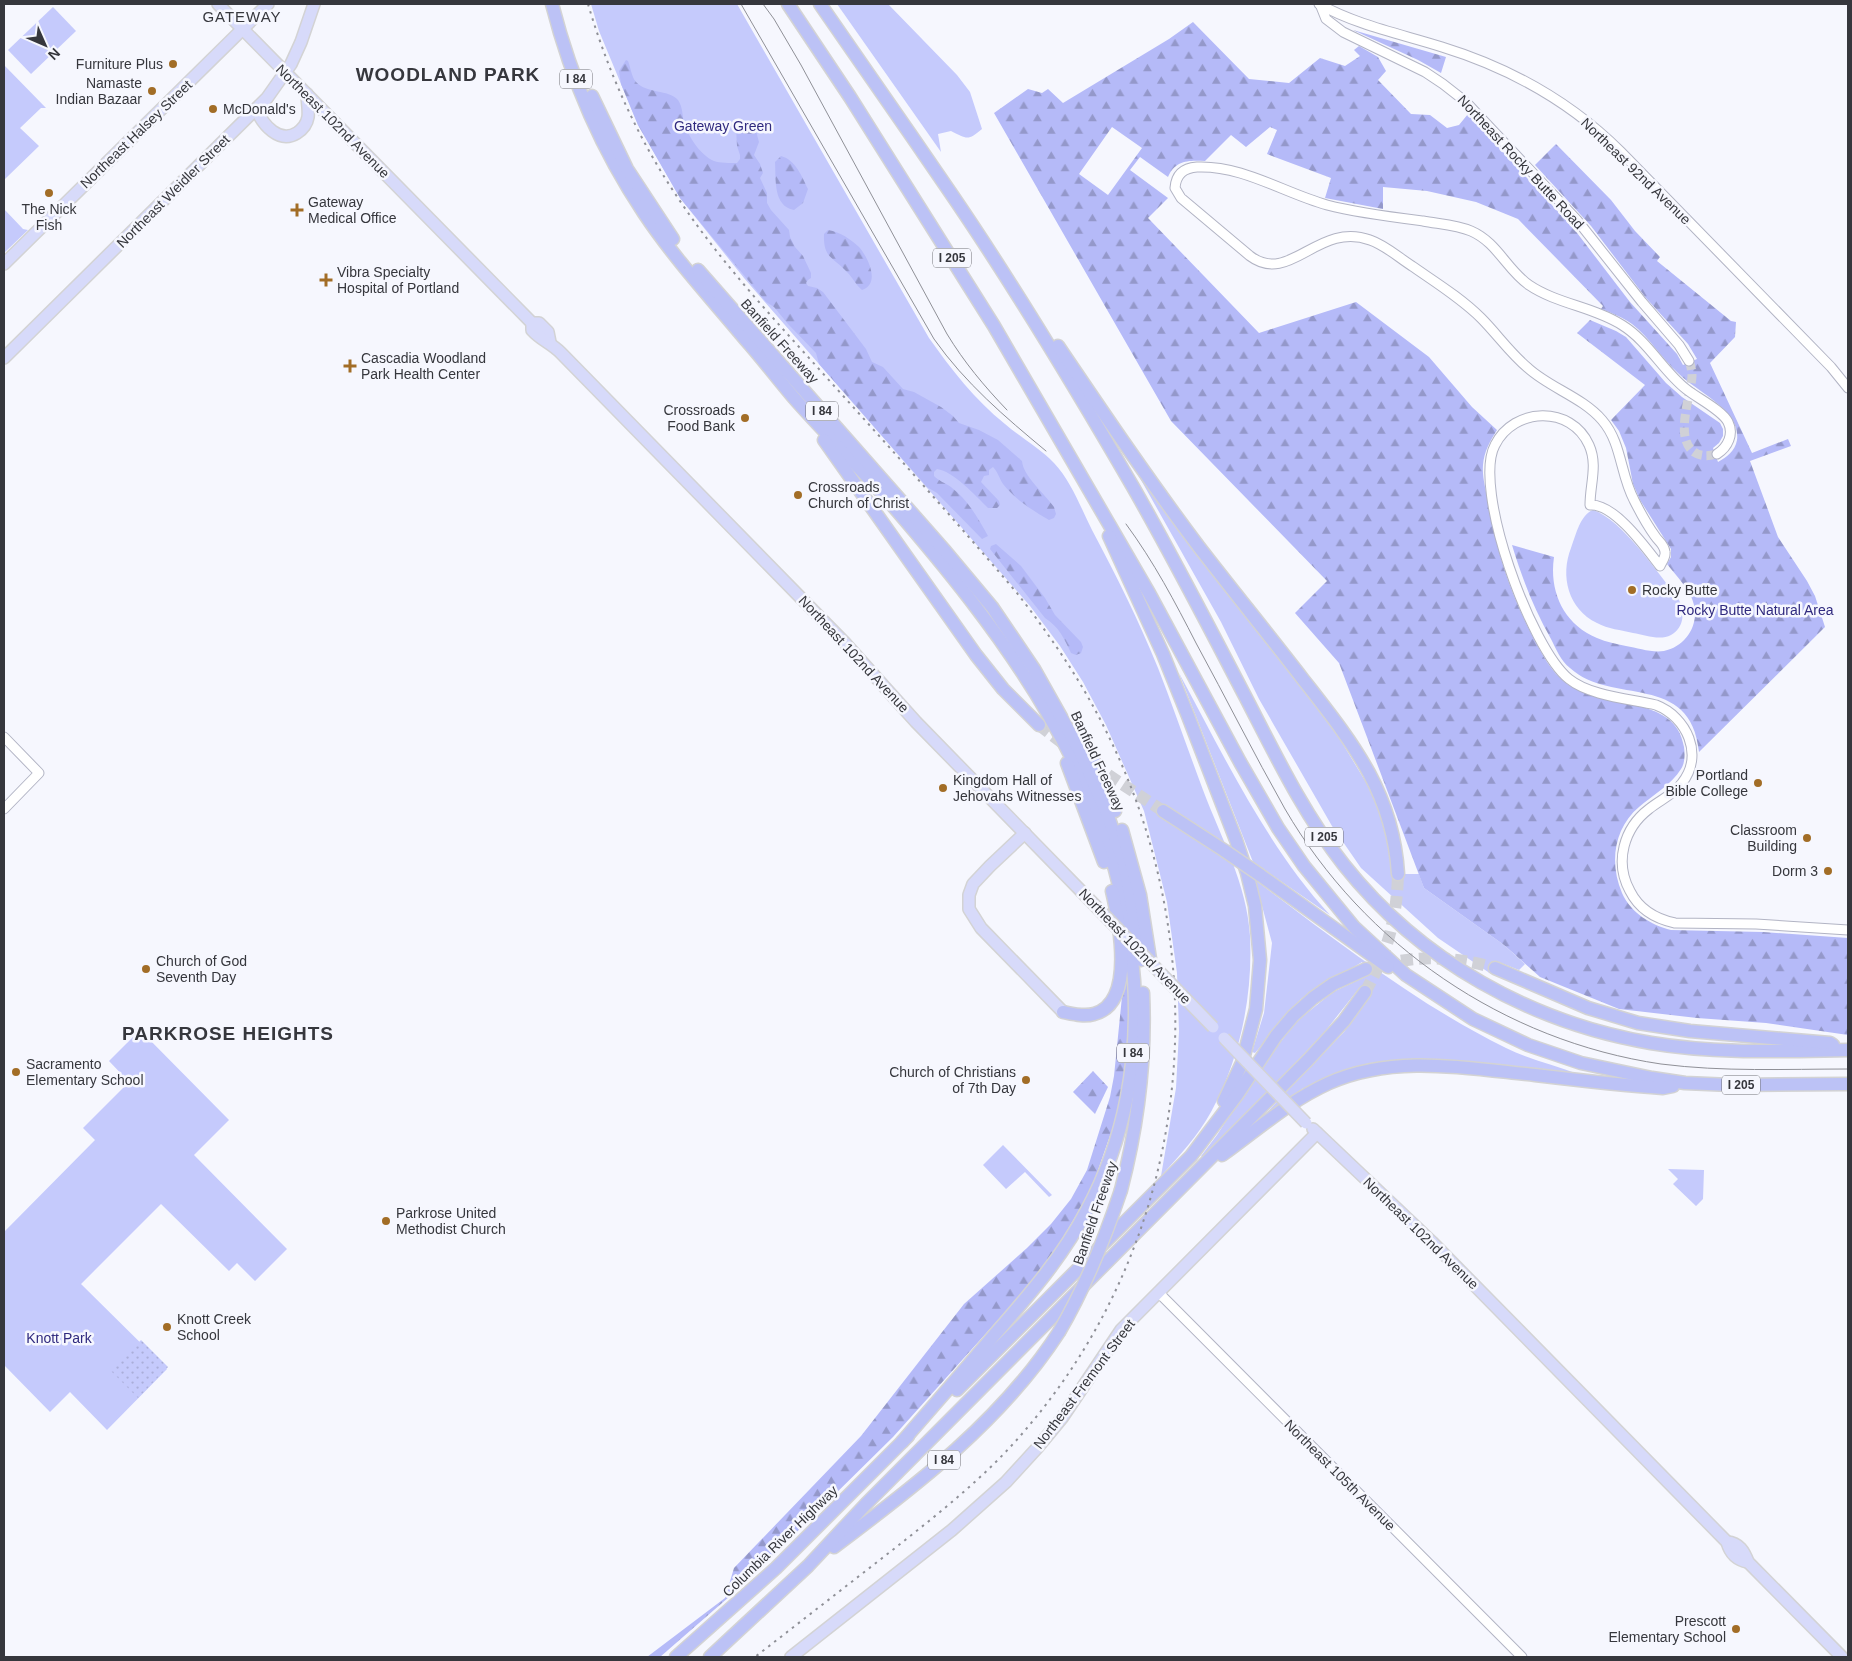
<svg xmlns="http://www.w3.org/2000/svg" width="1852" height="1661" font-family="Helvetica,sans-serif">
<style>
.green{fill:#c5cafc}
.forest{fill:url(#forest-firs);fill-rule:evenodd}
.garden{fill:url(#garden-dots)}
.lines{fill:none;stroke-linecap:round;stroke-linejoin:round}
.minor-tunnel{stroke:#d0d1d7;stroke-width:9;stroke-dasharray:9 4.5;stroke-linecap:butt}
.highway-tunnel{stroke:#d0d1d7;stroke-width:12;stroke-dasharray:12 6;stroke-linecap:butt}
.minor-casing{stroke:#b2b4c4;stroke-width:11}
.major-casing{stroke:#d3d3d4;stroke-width:14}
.highway-casing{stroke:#d3d3d4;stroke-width:15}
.minor{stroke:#fff;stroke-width:9}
.major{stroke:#d7dafa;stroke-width:11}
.highway{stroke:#bcc2f6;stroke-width:12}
.tram{stroke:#8f9097;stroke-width:1}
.rail{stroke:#8f9097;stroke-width:2;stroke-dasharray:2.5 5;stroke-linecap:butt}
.major-bridge-casing{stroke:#d3d3d4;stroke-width:14;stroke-linecap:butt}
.highway-bridge-casing{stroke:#d3d3d4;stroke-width:15;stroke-linecap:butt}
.major-bridge{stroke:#d7dafa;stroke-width:11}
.highway-bridge{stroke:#bcc2f6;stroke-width:12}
.poi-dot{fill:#a26d26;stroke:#f6f7fe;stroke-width:2}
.labels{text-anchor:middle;stroke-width:5;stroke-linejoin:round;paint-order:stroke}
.shield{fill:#f6f7fe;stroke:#707177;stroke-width:1}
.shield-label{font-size:12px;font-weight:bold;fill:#36373d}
.poi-label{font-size:14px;fill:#36373d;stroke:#f6f7fe;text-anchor:start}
.street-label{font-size:14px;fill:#36373d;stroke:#f6f7fe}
.park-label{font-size:14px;fill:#302a7f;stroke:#f6f7fe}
.neighbourhood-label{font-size:15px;letter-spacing:1px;fill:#36373d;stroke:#f6f7fe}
.district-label{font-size:19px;font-weight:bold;letter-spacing:1px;fill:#36373d;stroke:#f6f7fe}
</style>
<defs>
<pattern id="forest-firs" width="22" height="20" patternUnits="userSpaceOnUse" patternTransform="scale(1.25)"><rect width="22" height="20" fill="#b5baf8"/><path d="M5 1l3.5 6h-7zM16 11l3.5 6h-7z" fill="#9498ca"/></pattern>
<pattern id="garden-dots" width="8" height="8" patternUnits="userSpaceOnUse" patternTransform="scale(1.25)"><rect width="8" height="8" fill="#c5cafc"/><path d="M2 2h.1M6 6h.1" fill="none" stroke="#aaaed9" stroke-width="1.8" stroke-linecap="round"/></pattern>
</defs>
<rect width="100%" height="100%" fill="#f6f7fe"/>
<!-- green -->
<g class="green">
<path d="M 591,4 L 737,4 L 929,338 C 951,369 975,400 1005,424 C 1020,437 1040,448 1054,463 C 1071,481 1081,508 1092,530 C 1116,575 1139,621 1158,668 C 1174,709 1188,750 1203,790 C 1221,838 1247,884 1250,936 C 1253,996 1240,1059 1211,1112 C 1198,1136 1179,1156 1161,1176 L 1176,1088 L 1179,1031 L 1177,973 L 1167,902 L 1144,811 L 1106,725 L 1083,682 L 1060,646 L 1030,606 L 744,278 L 680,198 L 638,125 L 599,31 Z"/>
<path d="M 837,4 L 888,4 L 957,75 L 970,92 L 982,129 C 968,141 967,139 951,131 L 938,134 L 941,152 Z"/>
<polygon points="53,7 76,31 31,74 8,50"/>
<polygon points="4,65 46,108 41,108 20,128 39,146 5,179 4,183"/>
<polygon points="4,209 23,229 28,230 4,253"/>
<polygon points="1132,464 1338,736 1384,812 1392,874 1419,874 1424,888 1504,945 1525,964 1519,970 1496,961 1491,974 1438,938 1361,868 1332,826 1259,699 1221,622"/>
<path d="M 1593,510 C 1623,520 1658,574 1678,598 C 1685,611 1685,627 1671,635 C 1660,641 1645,635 1633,633 C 1621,630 1608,629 1597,623 C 1568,609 1560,576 1571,548 C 1576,535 1580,515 1593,510 Z"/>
<path d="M 1179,673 C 1224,756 1266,845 1330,915 L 1253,862 Z"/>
<path d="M 1255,880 C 1336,940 1415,1003 1506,1048 C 1528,1059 1554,1065 1578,1074 L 1575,1075 L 1438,1060 L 1369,1063 L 1302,1089 L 1249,1131 L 1344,1032 L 1371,995 L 1360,987 L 1323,1034 L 1204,1158 L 1201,1156 L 1217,1135 L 1263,1064 L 1297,1021 L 1333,992 L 1369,975 L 1362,962 L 1301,999 L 1255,1053 L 1252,1052 L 1264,1013 L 1272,943 Z"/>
<polygon points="140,1030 229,1120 194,1155 287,1249 255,1281 237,1263 229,1271 161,1204 81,1284 167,1369 107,1430 70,1392 50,1412 4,1365 4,1232 95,1140 83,1128 129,1082 109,1061"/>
<polygon points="1003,1145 1052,1195 1049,1197 1025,1172 1006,1189 983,1165"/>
<polygon points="1668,1169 1704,1170 1703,1199 1696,1206 1673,1184 1678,1179"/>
</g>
<!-- forest -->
<g class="forest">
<path d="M 1193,22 L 1249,79 L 1289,83 L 1320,58 L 1345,66 L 1360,56 L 1354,50 L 1359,46 L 1378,57 L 1386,71 L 1378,80 L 1411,114 L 1430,115 L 1447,128 L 1459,125 L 1468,114 L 1574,229 L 1630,302 L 1677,354 L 1683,365 L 1697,359 L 1688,344 L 1646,298 L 1591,226 L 1535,165 L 1556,144 L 1611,200 L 1635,231 L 1660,257 L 1657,261 L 1731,321 L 1736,322 L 1735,337 L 1710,363 L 1752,453 L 1788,439 L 1791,446 L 1750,461 L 1778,537 L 1807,581 L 1815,596 L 1825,627 L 1699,752 C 1691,671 1611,706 1570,668 C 1561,661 1556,649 1551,639 C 1534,609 1522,578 1512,545 L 1554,557 C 1549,591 1563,624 1597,638 C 1606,642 1617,644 1626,646 C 1638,648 1652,653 1664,651 C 1685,647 1699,626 1694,605 C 1691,590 1676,576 1667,564 L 1671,557 L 1671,549 L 1640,500 L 1633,484 L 1626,448 L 1619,431 L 1611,420 L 1645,385 L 1577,333 L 1590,320 L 1616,331 L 1626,337 L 1666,383 L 1682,397 L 1720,423 L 1723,429 L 1723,436 L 1719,443 L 1713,448 L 1718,462 C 1727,457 1735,451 1737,440 C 1741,410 1697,392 1679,374 C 1662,359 1650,338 1632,324 C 1622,317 1612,313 1601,309 L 1603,306 L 1518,219 L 1476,202 L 1427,191 L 1383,187 L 1383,209 L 1325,198 L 1331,178 L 1267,154 L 1277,130 L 1270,127 L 1246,147 L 1231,135 L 1205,161 C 1189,160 1175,160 1168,177 L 1140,157 L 1130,170 L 1168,198 L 1148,218 L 1259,333 L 1356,302 L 1429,357 L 1472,407 L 1497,430 C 1490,441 1484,452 1483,465 C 1482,477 1486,490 1488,502 C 1496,550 1511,595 1533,637 C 1542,654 1551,672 1566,683 C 1600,710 1676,693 1684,747 C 1685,754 1685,763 1681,769 C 1672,784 1652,796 1639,807 C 1614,828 1609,863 1622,893 C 1631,913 1651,925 1671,930 L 1763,932 L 1848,938 L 1848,1035 L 1766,1023 L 1697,1018 L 1619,1009 L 1540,977 L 1504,945 L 1424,888 L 1339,663 L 1295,613 L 1327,581 L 1171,421 L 994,113 L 1028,89 L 1042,93 L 1048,89 L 1063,103 L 1169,39 ZM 1112,127 L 1142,148 L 1108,195 L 1079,174 Z"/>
<polygon points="1353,30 1446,57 1441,73 1418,60"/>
<path d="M 626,60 L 628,61 C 631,68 631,76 636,82 C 647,94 668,89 678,100 C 683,107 682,115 684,122 C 688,136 700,155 714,161 C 720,163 730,163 737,163 L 740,159 L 740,155 L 737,146 L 736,128 L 741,124 L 756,131 L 759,142 L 754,155 L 760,164 L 763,173 L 760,178 L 767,193 L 767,203 L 771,210 L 789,230 L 790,237 L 795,247 L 803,256 L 811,273 L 811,278 L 808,280 L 806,283 L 808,286 L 817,288 L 823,292 L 866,349 L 872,362 L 883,367 L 903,389 L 914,392 L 941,407 L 953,416 L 959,423 L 979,430 L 998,440 L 1022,461 C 1023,476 1045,494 1054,507 L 1056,514 L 1054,518 L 1049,520 C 1032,510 1016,500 1003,484 C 999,478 998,472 993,467 L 989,470 L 989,475 L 984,476 L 981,482 L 999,501 L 1000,505 L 997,508 L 988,508 C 976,496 953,471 937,469 L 934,472 L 934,476 C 939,481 945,483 951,487 C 968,500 978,518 988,536 L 982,539 L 937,493 L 927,487 L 819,364 L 816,353 L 788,324 L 774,307 L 766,302 L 680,198 L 638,125 L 621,84 L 619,71 Z"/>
<path d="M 781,156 C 796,160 802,177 808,189 L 803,203 L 794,210 C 773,206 776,180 775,162 Z"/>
<path d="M 828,230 C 841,232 850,239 859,247 C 868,257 881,284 862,290 C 856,285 853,278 847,272 C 833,257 823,258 824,234 Z"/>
<path d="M 996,544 L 1021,566 L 1045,598 L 1055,615 L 1081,642 L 1083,647 L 1081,653 L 1076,655 L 1071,653 C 1064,638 1059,627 1045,618 L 990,549 L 991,546 Z"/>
<polygon points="1129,955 1130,1016 1127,1058 1120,1101 1112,1130 1091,1190 1058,1246 1024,1291 893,1437 745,1583 660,1657 647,1657 725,1598 734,1568 861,1436 964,1304 1027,1248 1051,1224 1071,1199 1087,1170 1110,1097 1114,1076 1124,977"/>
<polygon points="1093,1071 1108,1087 1095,1114 1073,1092"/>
</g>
<!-- garden -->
<polygon class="garden" points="141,1340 168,1367 138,1398 111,1371"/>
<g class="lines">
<!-- minor-tunnel -->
<path class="minor-tunnel" d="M 1689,361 C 1691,366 1692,371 1692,376 C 1691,396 1674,438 1694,452 C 1701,457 1709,456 1717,454"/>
<!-- highway-tunnel -->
<g class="highway-tunnel">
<polyline points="1039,725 1065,745"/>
<polyline points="1093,765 1163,811"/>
<path d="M 1366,969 C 1410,955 1451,955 1495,968"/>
<path d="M 1365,992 C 1387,955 1397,918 1398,874"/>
</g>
<defs>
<g id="minor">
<path d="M 1319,4 C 1356,25 1401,34 1442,47 C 1510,68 1571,102 1621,152 L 1831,367 L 1848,388"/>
<polyline points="1320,4 1326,19 1343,32 1425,72 1443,84 1466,102 1577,220 1642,302 1679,345 1689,361"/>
<path d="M 1717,454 C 1728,447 1734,434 1728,422 C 1722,410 1697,398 1686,389 C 1663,371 1648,341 1622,325 C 1594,307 1557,304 1529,285 C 1507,270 1497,242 1471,231 C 1457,225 1439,224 1423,221 C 1391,217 1358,213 1327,205 C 1284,193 1242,165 1197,167 C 1184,168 1176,174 1175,188 L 1181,198 L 1250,256 C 1290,286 1318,221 1370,240 C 1385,245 1398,257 1412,266 C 1435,282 1461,298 1481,318 C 1497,334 1510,353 1528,368 C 1550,388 1582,397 1602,420 C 1622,443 1620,474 1634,500 C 1640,512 1647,525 1655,536 C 1659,542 1664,544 1665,552 C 1666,557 1662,561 1660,566 C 1646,548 1614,503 1590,505 C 1590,484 1598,465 1589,445 C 1571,405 1514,407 1495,445 C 1472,488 1531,649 1569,679 C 1590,696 1631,699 1656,705 C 1687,717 1704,755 1682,783 C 1673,795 1660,800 1649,809 C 1624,828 1614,862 1630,891 C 1639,909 1656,919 1675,923 L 1756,924 L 1848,930"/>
<polyline points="4,737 39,773 4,809"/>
<polyline points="1158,1292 1522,1657"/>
</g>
<g id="major">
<polyline points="218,4 532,323 539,323 548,332 550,342"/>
<path d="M 256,109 C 263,125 279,144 297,133 C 303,129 307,123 308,117 C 309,110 307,101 307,94"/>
<polyline points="4,264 268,4"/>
<path d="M 532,323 L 532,330 C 541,340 551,343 561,353 L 845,643 L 916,722 L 1081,891"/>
<polyline points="4,358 267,98 291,64 301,42 314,4"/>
<polyline points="1025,833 990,866 973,884 969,895 969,909 981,928 1063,1012"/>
<path d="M 1313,1129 L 1432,1242 L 1727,1542 C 1730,1553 1736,1560 1748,1562"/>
<path d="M 1727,1542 C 1739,1543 1744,1551 1748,1562 L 1842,1657"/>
<polyline points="791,1657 952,1530 1006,1482 1038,1447 1062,1418 1121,1330 1317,1133"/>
</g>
<g id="highway">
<path d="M 552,4 C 571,78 601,149 644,213 C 674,258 710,297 745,339 C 762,358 777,378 794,398 C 822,430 852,459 880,491 C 1005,634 1121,784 1134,980 C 1139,1059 1125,1140 1087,1210 C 1063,1256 1030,1294 996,1333 C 965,1370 933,1406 902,1442"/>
<polyline points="788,4 850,97 994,326 1149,593 1240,762 1278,828 1304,866 1354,927 1406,975 1473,1019 1528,1045 1581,1063 1652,1078 1685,1083 1731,1085 1848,1084"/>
<path d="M 820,4 C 863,66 907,129 950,192 C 1015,287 1075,387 1133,487 C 1172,555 1208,625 1245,696 C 1275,754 1303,813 1344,865 C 1420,961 1532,1023 1651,1043 C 1716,1054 1783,1051 1848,1050"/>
<polyline points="592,96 627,169 673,239"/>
<polyline points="698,270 946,552 992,607 1034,669 1079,749 1107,813 1124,863 1140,948 1141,960"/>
<path d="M 1058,346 C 1104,414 1150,482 1199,547 C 1233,591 1268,634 1302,678 C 1351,741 1393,791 1398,874"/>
<polyline points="824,440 976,655 1003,689 1039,725"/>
<polyline points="1109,536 1163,654 1188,716 1236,840 1247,873 1255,906 1260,960 1256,1009 1242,1063 1224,1101"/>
<polyline points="1067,763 1104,862"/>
<polyline points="1095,763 1115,811"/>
<polyline points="1163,811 1225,851"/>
<polyline points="1122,830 1140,895 1150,959"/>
<polyline points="1260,875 1388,967"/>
<polyline points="1495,968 1588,1008 1638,1023 1690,1031 1830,1043 1833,1045"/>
<path d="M 1063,1012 C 1073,1014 1084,1017 1094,1014 C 1136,1003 1119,921 1112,891"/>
<path d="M 1222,1155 C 1257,1130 1289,1101 1329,1083 C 1394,1054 1466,1068 1535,1075 C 1577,1080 1620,1085 1663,1088 L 1673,1086"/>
<path d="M 1121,1190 C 1138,1125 1146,1060 1143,993"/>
<polyline points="957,1390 1191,1156 1237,1095 1276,1036 1293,1016 1313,998 1333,984 1366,969"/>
<path d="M 834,1547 C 918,1484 1002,1420 1059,1332"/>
<polyline points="676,1657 776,1568 908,1436"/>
<polyline points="710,1657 808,1566 866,1504 1308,1060 1344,1021 1365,992"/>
</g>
</defs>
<!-- minor casing -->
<use href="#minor" class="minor-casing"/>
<!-- major casing -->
<use href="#major" class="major-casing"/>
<!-- highway casing -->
<use href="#highway" class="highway-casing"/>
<!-- minor -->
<use href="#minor" class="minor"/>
<!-- major -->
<use href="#major" class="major"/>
<!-- highway -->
<use href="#highway" class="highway"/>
<!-- tram -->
<g class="tram">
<path d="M 741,4 L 934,339 C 965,383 1005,417 1046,451"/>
<path d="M 763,4 L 774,19 L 801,65 L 947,334 C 964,362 984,386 1007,410"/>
<path d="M 1126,524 C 1154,562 1175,602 1196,643 C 1226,698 1254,754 1285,809 C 1364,945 1504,1041 1661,1064 C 1723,1072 1786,1069 1848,1069"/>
</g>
<!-- rail -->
<path class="rail" d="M 588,4 C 608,72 638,139 678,198 C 721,263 775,320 827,378 C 891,449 955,520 1017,593 C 1052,638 1084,685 1109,737 C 1220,964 1191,1235 1027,1428 C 987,1476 938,1514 890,1552 C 845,1587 800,1622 755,1657"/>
<defs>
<g id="major-bridge">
<polyline points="1081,891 1213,1027"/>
<polyline points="1224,1038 1306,1123"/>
</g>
<g id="highway-bridge">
<polyline points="1225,851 1260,875"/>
<path d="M 1059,1332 C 1086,1286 1104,1241 1121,1190"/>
</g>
</defs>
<!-- major-bridge casing -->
<use href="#major-bridge" class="major-bridge-casing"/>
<!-- highway-bridge casing -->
<use href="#highway-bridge" class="highway-bridge-casing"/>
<!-- major-bridge -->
<use href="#major-bridge" class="major-bridge"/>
<!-- highway-bridge -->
<use href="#highway-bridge" class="highway-bridge"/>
</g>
<!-- markers -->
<g class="poi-dot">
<circle cx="173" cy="64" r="5"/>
<circle cx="152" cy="91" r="5"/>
<circle cx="213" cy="109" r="5"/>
<circle cx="49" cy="193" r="5"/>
<path d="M294.5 202.5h5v5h5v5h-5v5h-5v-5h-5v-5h5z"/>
<path d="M323.5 272.5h5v5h5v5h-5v5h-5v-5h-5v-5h5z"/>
<path d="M347.5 358.5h5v5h5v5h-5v5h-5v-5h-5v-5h5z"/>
<circle cx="745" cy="418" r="5"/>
<circle cx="798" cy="495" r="5"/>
<circle cx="1632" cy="590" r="5"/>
<circle cx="1758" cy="783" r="5"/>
<circle cx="943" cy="788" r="5"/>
<circle cx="1807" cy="838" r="5"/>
<circle cx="1828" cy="871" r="5"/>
<circle cx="146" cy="969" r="5"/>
<circle cx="16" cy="1072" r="5"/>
<circle cx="1026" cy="1080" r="5"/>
<circle cx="386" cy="1221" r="5"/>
<circle cx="167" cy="1327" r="5"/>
<circle cx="1736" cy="1629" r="5"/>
</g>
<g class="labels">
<!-- shield labels -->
<g class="shield">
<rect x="560" y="69.5" width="32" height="19" rx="4"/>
<rect x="933" y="248.5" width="38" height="19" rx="4"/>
<rect x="806" y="401.5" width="32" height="19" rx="4"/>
<rect x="1305" y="827.5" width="38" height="19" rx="4"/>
<rect x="1117" y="1043.5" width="32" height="19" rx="4"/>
<rect x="1722" y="1075.5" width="38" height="19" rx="4"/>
<rect x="928" y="1450.5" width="32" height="19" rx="4"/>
</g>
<g class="shield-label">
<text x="576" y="83">I 84</text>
<text x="952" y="262">I 205</text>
<text x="822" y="415">I 84</text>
<text x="1324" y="841">I 205</text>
<text x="1133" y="1057">I 84</text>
<text x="1741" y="1089">I 205</text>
<text x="944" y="1464">I 84</text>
</g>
<!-- poi labels -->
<g class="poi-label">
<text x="163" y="69" text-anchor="end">Furniture Plus</text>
<text x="142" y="88" text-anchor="end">Namaste<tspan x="142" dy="16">Indian Bazaar</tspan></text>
<text x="223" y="114">McDonald's</text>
<text x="308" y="207">Gateway<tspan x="308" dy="16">Medical Office</tspan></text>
<text x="49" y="214" text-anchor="middle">The Nick<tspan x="49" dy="16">Fish</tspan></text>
<text x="337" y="277">Vibra Specialty<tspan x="337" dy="16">Hospital of Portland</tspan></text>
<text x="361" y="363">Cascadia Woodland<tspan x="361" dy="16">Park Health Center</tspan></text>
<text x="735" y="415" text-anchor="end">Crossroads<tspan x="735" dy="16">Food Bank</tspan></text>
<text x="808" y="492">Crossroads<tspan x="808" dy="16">Church of Christ</tspan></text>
<text x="1642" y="595">Rocky Butte</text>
<text x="1748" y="780" text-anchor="end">Portland<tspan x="1748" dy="16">Bible College</tspan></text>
<text x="953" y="785">Kingdom Hall of<tspan x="953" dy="16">Jehovahs Witnesses</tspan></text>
<text x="1797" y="835" text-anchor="end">Classroom<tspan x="1797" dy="16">Building</tspan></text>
<text x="1818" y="876" text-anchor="end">Dorm 3</text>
<text x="156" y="966">Church of God<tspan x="156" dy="16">Seventh Day</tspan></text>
<text x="26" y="1069">Sacramento<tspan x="26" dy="16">Elementary School</tspan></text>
<text x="1016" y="1077" text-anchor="end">Church of Christians<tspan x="1016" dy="16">of 7th Day</tspan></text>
<text x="396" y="1218">Parkrose United<tspan x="396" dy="16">Methodist Church</tspan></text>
<text x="177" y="1324">Knott Creek<tspan x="177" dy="16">School</tspan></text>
<text x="1726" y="1626" text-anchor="end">Prescott<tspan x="1726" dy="16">Elementary School</tspan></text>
</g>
<!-- street labels -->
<g class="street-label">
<text transform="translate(333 121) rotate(45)" y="5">Northeast 102nd Avenue</text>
<text transform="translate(136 134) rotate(-44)" y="5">Northeast Halsey Street</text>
<text transform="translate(1521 162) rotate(47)" y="5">Northeast Rocky Butte Road</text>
<text transform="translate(1636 171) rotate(44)" y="5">Northeast 92nd Avenue</text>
<text transform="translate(173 191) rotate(-45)" y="5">Northeast Weidler Street</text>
<text transform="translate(780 341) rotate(48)" y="5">Banfield Freeway</text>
<text transform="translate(854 654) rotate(47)" y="5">Northeast 102nd Avenue</text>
<text transform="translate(1098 761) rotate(65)" y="5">Banfield Freeway</text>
<text transform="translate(1135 946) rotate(46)" y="5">Northeast 102nd Avenue</text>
<text transform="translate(1095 1213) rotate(-71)" y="5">Banfield Freeway</text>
<text transform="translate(1421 1233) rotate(44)" y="5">Northeast 102nd Avenue</text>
<text transform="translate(1084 1384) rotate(-53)" y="5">Northeast Fremont Street</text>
<text transform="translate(1340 1475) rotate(45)" y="5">Northeast 105th Avenue</text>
<text transform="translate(780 1541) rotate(-44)" y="5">Columbia River Highway</text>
</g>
<!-- park labels -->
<g class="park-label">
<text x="723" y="131">Gateway Green</text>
<text x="1755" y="615">Rocky Butte Natural Area</text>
<text x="59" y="1343">Knott Park</text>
</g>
<!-- neighbourhood labels -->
<g class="neighbourhood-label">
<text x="242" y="22">GATEWAY</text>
</g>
<!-- district labels -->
<g class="district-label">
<text x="448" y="81">WOODLAND PARK</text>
<text x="228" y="1040">PARKROSE HEIGHTS</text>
</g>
</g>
<!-- border -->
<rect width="1852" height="1661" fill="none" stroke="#36373d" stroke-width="10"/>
<!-- north arrow -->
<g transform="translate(45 45) rotate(135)" stroke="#f6f7fe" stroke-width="4" paint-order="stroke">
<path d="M0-4L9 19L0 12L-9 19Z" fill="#36373d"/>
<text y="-8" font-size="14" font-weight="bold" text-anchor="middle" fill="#36373d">N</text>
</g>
</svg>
